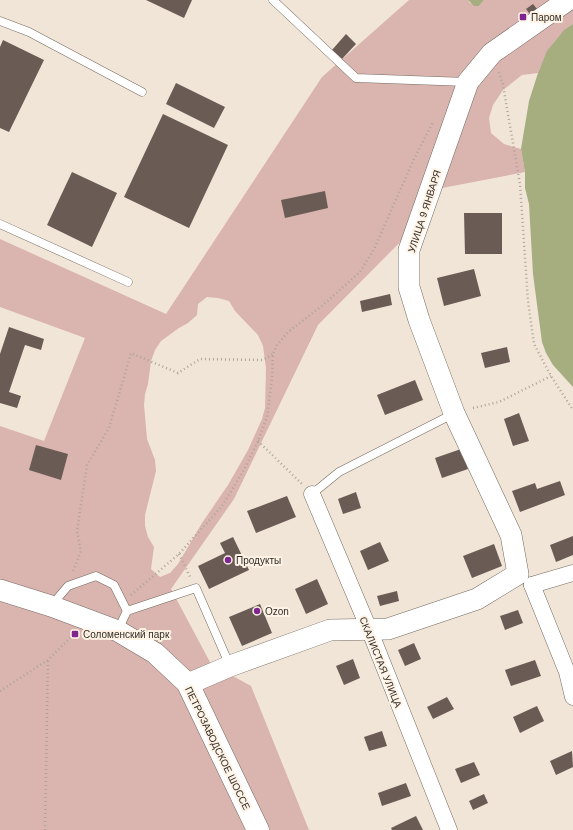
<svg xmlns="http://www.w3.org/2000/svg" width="573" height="830" font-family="Helvetica,sans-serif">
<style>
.green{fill:#dab4af;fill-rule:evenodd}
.water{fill:#a6ad7f}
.building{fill:#6a5c55}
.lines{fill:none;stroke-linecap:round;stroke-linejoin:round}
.service-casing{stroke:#756b60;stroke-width:9}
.minor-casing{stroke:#756b60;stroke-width:17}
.tertiary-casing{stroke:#756b60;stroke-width:22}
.secondary-casing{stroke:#756b60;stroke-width:23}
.path{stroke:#aea59a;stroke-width:2.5;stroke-dasharray:1 3;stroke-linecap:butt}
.service{stroke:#fff;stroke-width:8}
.minor{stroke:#fff;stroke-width:16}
.tertiary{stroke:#fff;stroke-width:21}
.secondary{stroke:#fff;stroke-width:22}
.poi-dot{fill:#802490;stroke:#fef3e5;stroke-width:1.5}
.labels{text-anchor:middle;stroke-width:4;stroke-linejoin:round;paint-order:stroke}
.poi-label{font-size:10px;fill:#312d28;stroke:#fef3e5;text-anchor:start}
.street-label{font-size:10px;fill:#312d28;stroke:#fef3e5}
</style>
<rect width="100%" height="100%" fill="#f1e5d8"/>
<!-- green -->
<path class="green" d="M 409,0 L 468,0 L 470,3 L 479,6 L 484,0 L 573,0 L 573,24 C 554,38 547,52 538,73 L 522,75 L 503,90 L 493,105 L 489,118 L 491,133 L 504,144 L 521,149 L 525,172 L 437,189 L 417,225 L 318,325 L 234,499 L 171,589 L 211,664 L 251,686 L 309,830 L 0,830 L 0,426 L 44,441 L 85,338 L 0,307 L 0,239 L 166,314 L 322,77 ZM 207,297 L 218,298 L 229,301 L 235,311 L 258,335 L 263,346 L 266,368 L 265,408 L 262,419 L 248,450 L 228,485 L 202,523 L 178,564 L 170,573 L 160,577 L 151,569 L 154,547 L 148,537 L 145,526 L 145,515 L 156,471 L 155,460 L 147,439 L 144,405 L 145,394 L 148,384 L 151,361 L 155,350 L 161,341 L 179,328 L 188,323 L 197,315 L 198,304 Z"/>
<!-- water -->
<g class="water">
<polygon points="468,0 484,0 479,6 474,6"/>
<polygon points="573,24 573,387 553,365 546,353 542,342 533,274 529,204 525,188 525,172 521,149 529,101 538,73 547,51 564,30"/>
</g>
<!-- building -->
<g class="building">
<polygon points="146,0 192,0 184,18"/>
<polygon points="533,4 537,9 530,14 526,9"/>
<polygon points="346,34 356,44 342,59 332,50"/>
<polygon points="3,40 44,60 9,132 0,128 0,47"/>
<polygon points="176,83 225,107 214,128 166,104"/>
<polygon points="163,114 228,145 189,228 124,197"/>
<polygon points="72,172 117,193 92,247 47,225"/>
<polygon points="325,191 328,208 285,218 281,200"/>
<polygon points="464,213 502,213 502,254 465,254"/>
<polygon points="474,269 481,296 444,306 437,278"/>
<polygon points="390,294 392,305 362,312 360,301"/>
<polygon points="9,327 44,339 41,350 25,345 9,392 21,396 17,408 0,403 0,354"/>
<polygon points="507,347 510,362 485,368 481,353"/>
<polygon points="415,380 423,400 385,415 377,395"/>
<polygon points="519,413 529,441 513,446 504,419"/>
<polygon points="36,445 68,454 61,480 29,470"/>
<polygon points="461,449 468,469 442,478 435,458"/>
<polygon points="560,481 565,495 520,512 512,491 535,483 537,489"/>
<polygon points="356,492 361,508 343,514 338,499"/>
<polygon points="287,496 296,517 256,533 247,511"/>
<polygon points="573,536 573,555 556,562 550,545"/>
<polygon points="233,537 249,570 209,589 198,566 225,553 220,543"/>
<polygon points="380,542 389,561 368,570 360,551"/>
<polygon points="494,544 502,566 472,578 463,556"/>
<polygon points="317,579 328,604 306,614 295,589"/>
<polygon points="397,591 399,601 380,606 377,596"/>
<polygon points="260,604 272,633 242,646 229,617"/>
<polygon points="518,610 523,623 505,630 500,616"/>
<polygon points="414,643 421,659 405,666 398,650"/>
<polygon points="353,659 360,678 344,685 336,666"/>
<polygon points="535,660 541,676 511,686 505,670"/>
<polygon points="447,697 454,709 433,719 427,707"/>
<polygon points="537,706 544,721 520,733 513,717"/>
<polygon points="382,731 387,746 369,751 364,737"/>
<polygon points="572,751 573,767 556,775 550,761"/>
<polygon points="474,762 480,775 461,783 455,769"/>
<polygon points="406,783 411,796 382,806 378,793"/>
<polygon points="484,794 488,803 473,810 469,801"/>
<polygon points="416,816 423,830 392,830 391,828"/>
</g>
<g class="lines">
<defs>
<g id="service">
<polyline points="273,0 356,78 467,82"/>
<polyline points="0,21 29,32 142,92"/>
<polyline points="0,224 128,282"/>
<polyline points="312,494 339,472 453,414"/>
<polyline points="51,606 68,586 96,576 114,585 127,611"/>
<polyline points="118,630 127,611 196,588 230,666"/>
</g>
<g id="minor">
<polyline points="312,494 369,629 449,830"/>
<polyline points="532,585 567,672 573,697"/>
<polyline points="532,585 573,573"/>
</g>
<polyline id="tertiary" points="0,590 51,606 118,631 155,653 188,684 230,666 330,630 388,629 477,599 518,574 511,535 454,413 419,320 409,287 409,250 468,82 492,53 568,0"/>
<polyline id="secondary" points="188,684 258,830"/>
</defs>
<!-- service casing -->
<use href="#service" class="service-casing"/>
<!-- minor casing -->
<use href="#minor" class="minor-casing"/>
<!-- tertiary casing -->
<use href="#tertiary" class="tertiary-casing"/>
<!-- secondary casing -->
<use href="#secondary" class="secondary-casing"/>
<!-- path -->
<g class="path">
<polyline points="499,72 503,85 520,184 528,301 534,344 551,376 573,410"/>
<polyline points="473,408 499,402 551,376"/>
<polyline points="258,441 302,484"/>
<polyline points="179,554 191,579"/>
<polyline points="73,571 81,551 77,531 87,465 109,428 131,353 178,373 200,359 263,360 273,354"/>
<polyline points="131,595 179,554 222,506 244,470 258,441 267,417 272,378 273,354 277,345 288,332 323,305 360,272 374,249 414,159 433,122"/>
<polyline points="0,691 48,660 75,633"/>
<polyline points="45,830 48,660"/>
</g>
<!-- service -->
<use href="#service" class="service"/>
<!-- minor -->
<use href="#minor" class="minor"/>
<!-- tertiary -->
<use href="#tertiary" class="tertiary"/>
<!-- secondary -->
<use href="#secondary" class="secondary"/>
</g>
<!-- markers -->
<g class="poi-dot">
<rect x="519" y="13" width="8" height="8" rx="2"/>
<circle cx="228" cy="560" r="4"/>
<circle cx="257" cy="611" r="4"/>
<rect x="71" y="630" width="8" height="8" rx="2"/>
</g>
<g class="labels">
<!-- poi labels -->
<g class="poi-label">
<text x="531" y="21">Паром</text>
<text x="236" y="564">Продукты</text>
<text x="265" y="615">Ozon</text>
<text x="83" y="638">Соломенский парк</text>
</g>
<!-- street labels -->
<g class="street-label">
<text transform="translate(424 211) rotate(-72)" y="4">УЛИЦА 9 ЯНВАРЯ</text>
<text transform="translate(381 662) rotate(68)" y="4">СКАЛИСТАЯ УЛИЦА</text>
<text transform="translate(218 748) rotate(64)" y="4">ПЕТРОЗАВОДСКОЕ ШОССЕ</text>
</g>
</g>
</svg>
